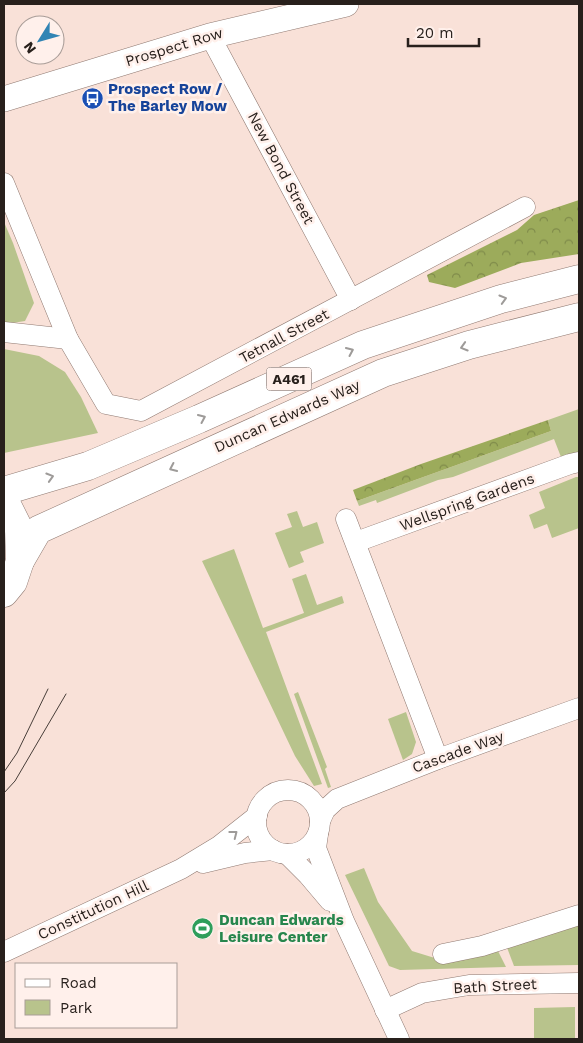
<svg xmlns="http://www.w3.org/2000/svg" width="583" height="1043" font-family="'Work Sans',sans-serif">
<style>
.green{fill:#b8c38c}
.forest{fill:url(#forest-crowns)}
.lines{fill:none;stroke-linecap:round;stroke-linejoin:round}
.minor-casing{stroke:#907a72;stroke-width:21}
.tertiary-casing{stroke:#907a72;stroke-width:26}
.trunk-casing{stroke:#907a72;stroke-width:29}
.minor{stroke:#fff;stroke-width:20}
.tertiary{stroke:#fff;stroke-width:25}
.trunk{stroke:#fff;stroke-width:28}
.tram{stroke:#483e39;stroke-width:1}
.oneway{stroke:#9e9b99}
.labels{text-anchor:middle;stroke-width:5;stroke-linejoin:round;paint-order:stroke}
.shield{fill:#fff0eb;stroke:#685e5a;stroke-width:1}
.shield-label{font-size:14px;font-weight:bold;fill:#28201c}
.street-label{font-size:15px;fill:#28201c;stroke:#fff0eb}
.transit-label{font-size:15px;font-weight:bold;fill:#164399;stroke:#fff0eb;text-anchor:start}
.leisure-label{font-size:15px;font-weight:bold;fill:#27864d;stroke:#fff0eb;text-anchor:start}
</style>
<defs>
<pattern id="forest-crowns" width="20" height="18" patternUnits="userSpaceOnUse" patternTransform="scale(1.25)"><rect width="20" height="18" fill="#9cab5b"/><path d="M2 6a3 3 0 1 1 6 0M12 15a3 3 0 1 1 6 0" fill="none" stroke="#7f8b4a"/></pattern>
</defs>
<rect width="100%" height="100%" fill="#f9e1d8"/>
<!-- green -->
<g class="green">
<polygon points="4,222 13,243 34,303 25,321 6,324 4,323"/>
<polygon points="4,349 39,356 65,372 81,397 98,433 4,453"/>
<polygon points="579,409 579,453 561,457 554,439 453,477 438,480 377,503 376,500 359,506 357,501 551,431 548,420"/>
<polygon points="576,477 579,477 579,528 552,538 547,524 534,529 529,515 545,508 539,492"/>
<polygon points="297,511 303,527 317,522 324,543 300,552 304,562 289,568 275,533 292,527 287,514"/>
<polygon points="234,549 263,628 304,613 292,579 306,574 317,605 342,596 344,603 266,632 322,784 314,786 295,756 202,561"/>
<polygon points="298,692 327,767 325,769 331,787 328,788 294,694"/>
<polygon points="406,712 416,742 412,754 403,760 388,719"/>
<polygon points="364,868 378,902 412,951 438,959 497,949 506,967 400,970 389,966 345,875"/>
<polygon points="579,923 579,965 514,966 506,945"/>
<polygon points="575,1007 575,1039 534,1039 534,1008"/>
</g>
<!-- forest -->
<g class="forest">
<polygon points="579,200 579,254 521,263 455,288 429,282 427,275 517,230 534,215"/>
<polygon points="548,420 551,431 357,501 353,490 421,464"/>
</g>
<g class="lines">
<defs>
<g id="minor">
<polyline points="210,36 351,300"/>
<polyline points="4,183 68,339 106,404 141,411 525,207"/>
<polyline points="4,332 68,339"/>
<polyline points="346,519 438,759"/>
<polyline points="356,542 570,464 579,462"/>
<circle cx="288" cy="822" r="32"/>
<polyline points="320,821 325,810 337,799 438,759 579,708"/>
<polyline points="318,834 316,848 344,921 399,1039"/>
<polyline points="287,854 308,875 330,901"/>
<polyline points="203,863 245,853 273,850"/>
<polyline points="4,952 181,869 219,846 257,816"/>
<polyline points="443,954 482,946 579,915"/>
<polyline points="385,1010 422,993 469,985 579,983"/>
</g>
<polyline id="tertiary" points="4,99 210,36 346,4"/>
<g id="trunk">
<polyline points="4,491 88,466 199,419 363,345 501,299 579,279"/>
<polyline points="4,499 19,529 20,561 13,582 4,593"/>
<polyline points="20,561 38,530 383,373 469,345 579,317"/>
</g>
</defs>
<!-- minor casing -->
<use href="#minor" class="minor-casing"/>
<!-- tertiary casing -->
<use href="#tertiary" class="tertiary-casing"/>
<!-- trunk casing -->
<use href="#trunk" class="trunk-casing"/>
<!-- minor -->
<use href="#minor" class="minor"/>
<!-- tertiary -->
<use href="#tertiary" class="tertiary"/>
<!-- trunk -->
<use href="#trunk" class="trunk"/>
<!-- tram -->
<g class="tram">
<polyline points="4,772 17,753 48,689"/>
<polyline points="4,793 15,781 66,694"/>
</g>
</g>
<!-- one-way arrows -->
<defs><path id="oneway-chevron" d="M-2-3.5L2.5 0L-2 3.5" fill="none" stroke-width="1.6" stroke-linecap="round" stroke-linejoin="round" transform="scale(1.25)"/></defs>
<g class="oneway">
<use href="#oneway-chevron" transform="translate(503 299) rotate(-16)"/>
<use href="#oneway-chevron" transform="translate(464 347) rotate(163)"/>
<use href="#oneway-chevron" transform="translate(350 351) rotate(-24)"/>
<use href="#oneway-chevron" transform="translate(202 418) rotate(-24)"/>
<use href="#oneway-chevron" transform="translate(173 468) rotate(155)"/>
<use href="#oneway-chevron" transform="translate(50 477) rotate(-17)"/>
<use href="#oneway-chevron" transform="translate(234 834) rotate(-38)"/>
</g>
<!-- icons -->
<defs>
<symbol id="bus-disc" viewBox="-11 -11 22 22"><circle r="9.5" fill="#1a4fb4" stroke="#fff0eb"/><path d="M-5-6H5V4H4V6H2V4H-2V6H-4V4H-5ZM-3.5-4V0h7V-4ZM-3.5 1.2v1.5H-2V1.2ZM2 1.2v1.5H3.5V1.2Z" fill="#fff"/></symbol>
<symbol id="stadium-disc" viewBox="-11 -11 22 22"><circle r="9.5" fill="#2e9e5b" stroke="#fff0eb"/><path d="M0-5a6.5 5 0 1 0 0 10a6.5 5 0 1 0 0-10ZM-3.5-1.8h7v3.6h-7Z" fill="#fff"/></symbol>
</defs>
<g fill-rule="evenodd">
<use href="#bus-disc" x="80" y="86" width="25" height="25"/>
<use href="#stadium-disc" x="190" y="916" width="25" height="25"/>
</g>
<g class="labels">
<!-- shield labels -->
<rect class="shield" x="266.5" y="367.5" width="45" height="23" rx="4"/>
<g class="shield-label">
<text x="289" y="384">A461</text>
</g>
<!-- street labels -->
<g class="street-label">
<text transform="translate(174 47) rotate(-17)" y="5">Prospect Row</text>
<text transform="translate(281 168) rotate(62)" y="5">New Bond Street</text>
<text transform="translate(284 336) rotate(-28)" y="5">Tetnall Street</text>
<text transform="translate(287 416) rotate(-24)" y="5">Duncan Edwards Way</text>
<text transform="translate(467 502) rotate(-20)" y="5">Wellspring Gardens</text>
<text transform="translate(458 752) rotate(-20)" y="5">Cascade Way</text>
<text transform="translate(93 910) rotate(-25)" y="5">Constitution Hill</text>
<text transform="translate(495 986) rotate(-3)" y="5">Bath Street</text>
</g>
<!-- transit labels -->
<g class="transit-label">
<text x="108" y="94">Prospect Row /<tspan x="108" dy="17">The Barley Mow</tspan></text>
</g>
<!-- leisure labels -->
<g class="leisure-label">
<text x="219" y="925">Duncan Edwards<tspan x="219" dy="17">Leisure Center</tspan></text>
</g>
</g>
<!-- border -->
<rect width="583" height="1043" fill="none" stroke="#28201c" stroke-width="10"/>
<!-- legend -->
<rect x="15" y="963" width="162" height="65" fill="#fff0eb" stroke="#a99d98"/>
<rect x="25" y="979" width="25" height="8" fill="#ffffff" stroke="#a99d98"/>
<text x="60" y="988" font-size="15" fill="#28201c">Road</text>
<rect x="25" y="1000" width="25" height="15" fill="#b8c38c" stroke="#a99d98"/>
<text x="60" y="1013" font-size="15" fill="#28201c">Park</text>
<!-- north arrow -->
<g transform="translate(40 40) rotate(233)"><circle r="24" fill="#fff0eb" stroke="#a99d98"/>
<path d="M0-4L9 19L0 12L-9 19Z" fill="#3184b4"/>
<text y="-8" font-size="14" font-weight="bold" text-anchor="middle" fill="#28201c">N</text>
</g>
<!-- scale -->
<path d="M408 38v8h71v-8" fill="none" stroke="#28201c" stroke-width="2.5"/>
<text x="416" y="38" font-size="15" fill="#28201c" stroke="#fff0eb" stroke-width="4" paint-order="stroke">20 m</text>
</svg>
